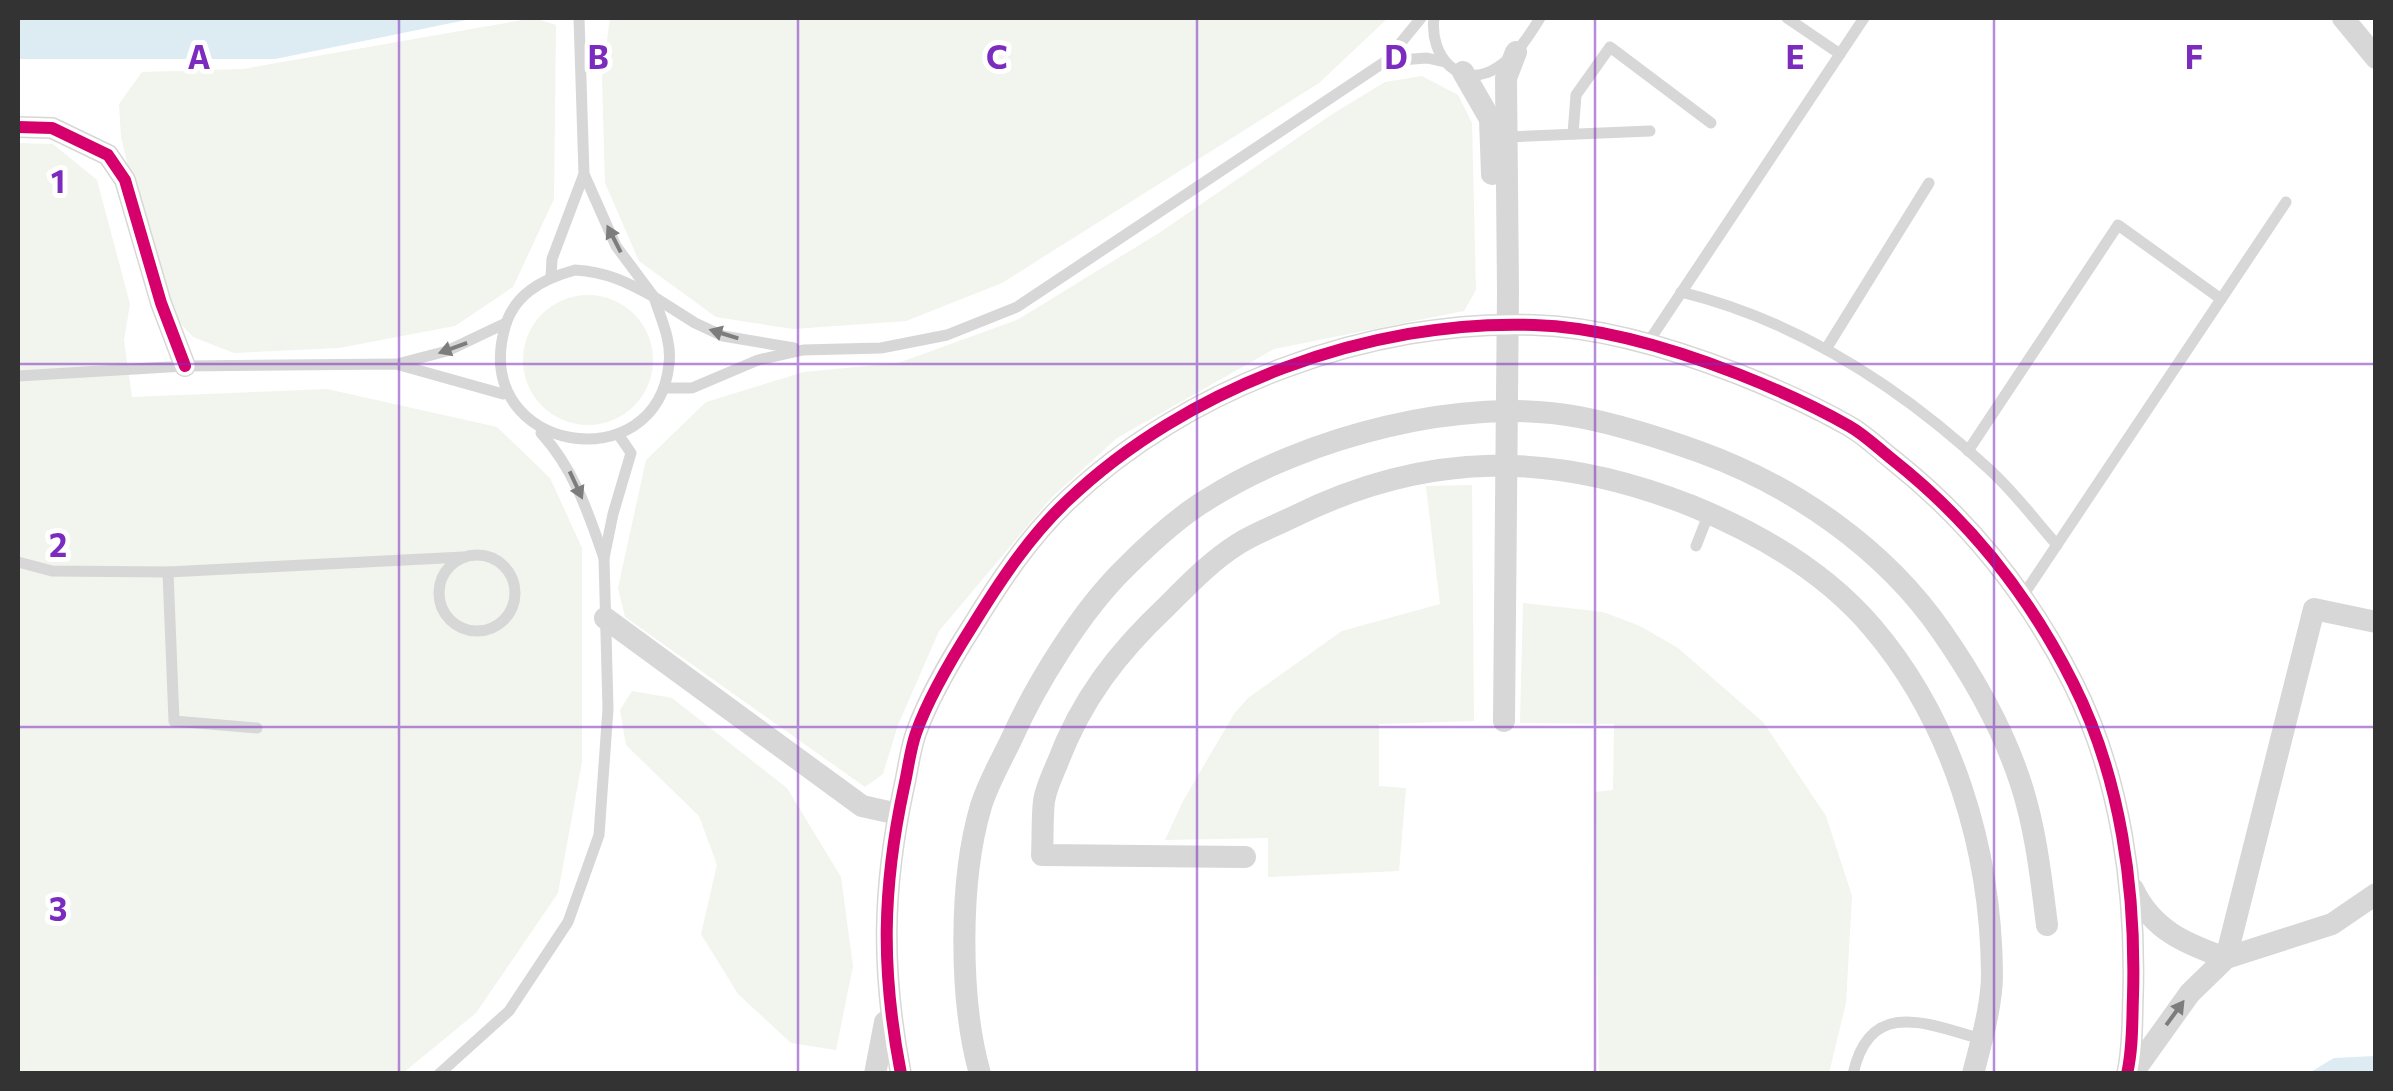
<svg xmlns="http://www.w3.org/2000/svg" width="2393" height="1091" font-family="Commissioner,sans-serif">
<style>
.green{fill:#f1f5ed}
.water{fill:#ddebf3}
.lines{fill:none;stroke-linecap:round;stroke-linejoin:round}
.service{stroke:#d7d7d7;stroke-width:11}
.minor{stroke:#d7d7d7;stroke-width:22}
.cycleway-casing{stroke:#fff;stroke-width:19}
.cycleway{stroke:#d6006c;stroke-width:12}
.oneway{fill:#7d7d7d}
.grid{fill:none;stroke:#7b2cbf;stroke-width:2.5;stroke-opacity:0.55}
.grid-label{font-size:32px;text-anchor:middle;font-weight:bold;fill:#7b2cbf;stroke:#fff;stroke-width:10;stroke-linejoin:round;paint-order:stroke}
</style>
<rect width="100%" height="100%" fill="#fff"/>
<!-- green -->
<g class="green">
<polygon points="534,18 556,25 554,199 513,287 455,326 339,348 234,353 193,337 161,303 121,137 119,104 142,72 243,69"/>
<polygon points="610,18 1388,18 1319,83 1002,283 906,321 793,329 716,317 639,261 605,183 602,77"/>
<polygon points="1422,76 1458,95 1472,123 1476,290 1464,311 1274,349 1117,438 1052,497 939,631 898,725 883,774 865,787 625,617 618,588 646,460 706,402 804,372 898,363 1017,320 1159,233 1331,115 1385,82"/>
<polygon points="18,143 53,144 97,180 130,304 124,340 132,397 327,389 497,427 550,478 582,548 582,762 558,893 476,1013 403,1073 18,1074"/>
<circle cx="588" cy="360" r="65"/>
<polygon points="1472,485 1474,721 1379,724 1379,786 1406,788 1399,871 1268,877 1268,838 1165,840 1183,801 1234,714 1248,698 1342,631 1440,604 1426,486"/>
<polygon points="1523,603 1603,612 1640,626 1678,648 1763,722 1826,816 1852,896 1846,1003 1829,1073 1599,1073 1595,792 1613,790 1614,724 1520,723"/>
<polygon points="632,691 672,698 787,788 841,877 853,966 836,1050 791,1043 738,994 701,934 717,865 699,816 626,745 620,710"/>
</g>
<!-- water -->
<g class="water">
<polygon points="18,18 476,18 275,59 18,59"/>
<polygon points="2375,1056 2375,1073 2309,1073 2334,1058"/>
</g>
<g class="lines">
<!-- service -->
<g class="service">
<polyline points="579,18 584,174 616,246 654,297 695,323 723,336 794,348"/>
<path d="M 1434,18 C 1429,56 1460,92 1498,67 C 1517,55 1529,36 1540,18"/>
<polyline points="1787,18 1840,54"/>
<polyline points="1386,61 1427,58 1445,62"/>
<polyline points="1573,134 1576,95 1610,47 1711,123"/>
<polyline points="1507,137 1650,131"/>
<path d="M 575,270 C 607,272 627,282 654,297 C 661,319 672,341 669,364 C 657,482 473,453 504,331 C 512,295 542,279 575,270 Z"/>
<polyline points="551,277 552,259 584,174"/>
<path d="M 1681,292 C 1799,321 1903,389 1990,470 C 2015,493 2035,520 2057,545"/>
<polyline points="1647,344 1864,18"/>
<polyline points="1826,349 1929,183"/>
<polyline points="401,363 447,351 506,323"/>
<polyline points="18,376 185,366 396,364 503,394 506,389"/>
<polyline points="664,388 692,388 758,360 803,350 881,348 947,335 1017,307 1386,61 1421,18"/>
<path d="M 541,433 C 574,469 588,512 604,558"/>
<polyline points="1968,451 2118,225 2221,299"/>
<polyline points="1696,546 1709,513"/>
<circle cx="477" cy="593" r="38"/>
<polyline points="18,562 52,571 168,572 463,557"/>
<polyline points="168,572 174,721 257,728"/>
<polyline points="2022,597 2286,202"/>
<polyline points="439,1074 509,1011 568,922 599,835 608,709 604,558 613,514 631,453 618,434"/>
<path d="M 1853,1074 C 1870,997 1928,1024 1981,1039"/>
</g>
<!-- minor -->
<g class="minor">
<polyline points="2343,18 2376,58"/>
<polyline points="1463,72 1490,119 1492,174"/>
<polyline points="18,127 52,128 108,155 125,180 161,303 185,366"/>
<polyline points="605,618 862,806 898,814"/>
<polyline points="1504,721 1508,290 1506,78 1516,52"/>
<path d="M 1245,857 L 1042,855 C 1043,837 1042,818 1044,801 C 1046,788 1052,776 1057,764 C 1081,700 1117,653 1167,606 C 1189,584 1211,561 1238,544 C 1255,533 1275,526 1293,517 C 1428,450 1554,451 1692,506 C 1758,533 1825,572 1872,627 C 1953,722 1991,850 1992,974 C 1992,1006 1981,1042 1973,1074"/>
<path d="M 2133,889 C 2152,930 2186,944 2226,958"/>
<polyline points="2226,958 2314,609 2376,622"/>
<polyline points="875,1074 885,1022"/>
<path d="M 901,1074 C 881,971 882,889 904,787 C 908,770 910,750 916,733 C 929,696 952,658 973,625 C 1000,581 1029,537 1067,501 C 1186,387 1370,319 1534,325 C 1603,327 1674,349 1738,374 C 1776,389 1814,406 1849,426 C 1865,435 1879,449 1893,460 C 1970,521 2029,595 2073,683 C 2121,778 2136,890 2133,996 C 2132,1022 2133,1048 2127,1074"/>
<path d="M 980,1074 C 959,999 959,880 981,806 C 988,783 1001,761 1011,740 C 1036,684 1081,611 1125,568 C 1147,546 1181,515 1208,499 C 1306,437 1464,395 1579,417 C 1620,425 1661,438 1700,452 C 1794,486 1885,549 1942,632 C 1974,678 2004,731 2021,784 C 2036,830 2041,878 2047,925"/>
<polyline points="2132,1074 2190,993 2226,958 2332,924 2376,894"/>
</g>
<defs>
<g id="cycleway">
<polyline points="18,127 52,128 108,155 125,180 161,303 185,366"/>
<path d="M 901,1074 C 881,971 882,889 904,787 C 908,770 910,750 916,733 C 929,696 952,658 973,625 C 1000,581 1029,537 1067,501 C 1186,387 1370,319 1534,325 C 1603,327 1674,349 1738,374 C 1776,389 1814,406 1849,426 C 1865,435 1879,449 1893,460 C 1970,521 2029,595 2073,683 C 2121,778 2136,890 2133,996 C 2132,1022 2133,1048 2127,1074"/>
</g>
</defs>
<!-- cycleway casing -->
<use href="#cycleway" class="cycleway-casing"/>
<!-- cycleway -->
<use href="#cycleway" class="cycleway"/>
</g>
<!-- one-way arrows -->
<defs><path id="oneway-solid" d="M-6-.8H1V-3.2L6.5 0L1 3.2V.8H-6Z" transform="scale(2.5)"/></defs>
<g class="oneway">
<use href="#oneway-solid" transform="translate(614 239) rotate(-117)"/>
<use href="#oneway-solid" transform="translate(724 334) rotate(-163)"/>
<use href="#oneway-solid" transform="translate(453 348) rotate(160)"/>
<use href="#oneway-solid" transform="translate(576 485) rotate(65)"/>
<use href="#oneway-solid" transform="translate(2175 1013) rotate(-54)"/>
</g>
<!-- grid -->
<path class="grid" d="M 399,18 L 399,1074M 798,18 L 798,1074M 1197,18 L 1197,1074M 1595,18 L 1595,1074M 1994,18 L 1994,1074M 18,364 L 2376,364M 18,727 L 2376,727"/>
<g class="grid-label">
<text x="199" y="69">A</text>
<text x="598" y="69">B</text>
<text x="997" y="69">C</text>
<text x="1396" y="69">D</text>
<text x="1795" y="69">E</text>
<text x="2194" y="69">F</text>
<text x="58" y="193">1</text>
<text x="58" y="557">2</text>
<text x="58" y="921">3</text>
</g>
<!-- border -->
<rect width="2393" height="1091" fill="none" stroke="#333333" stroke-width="40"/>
</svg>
